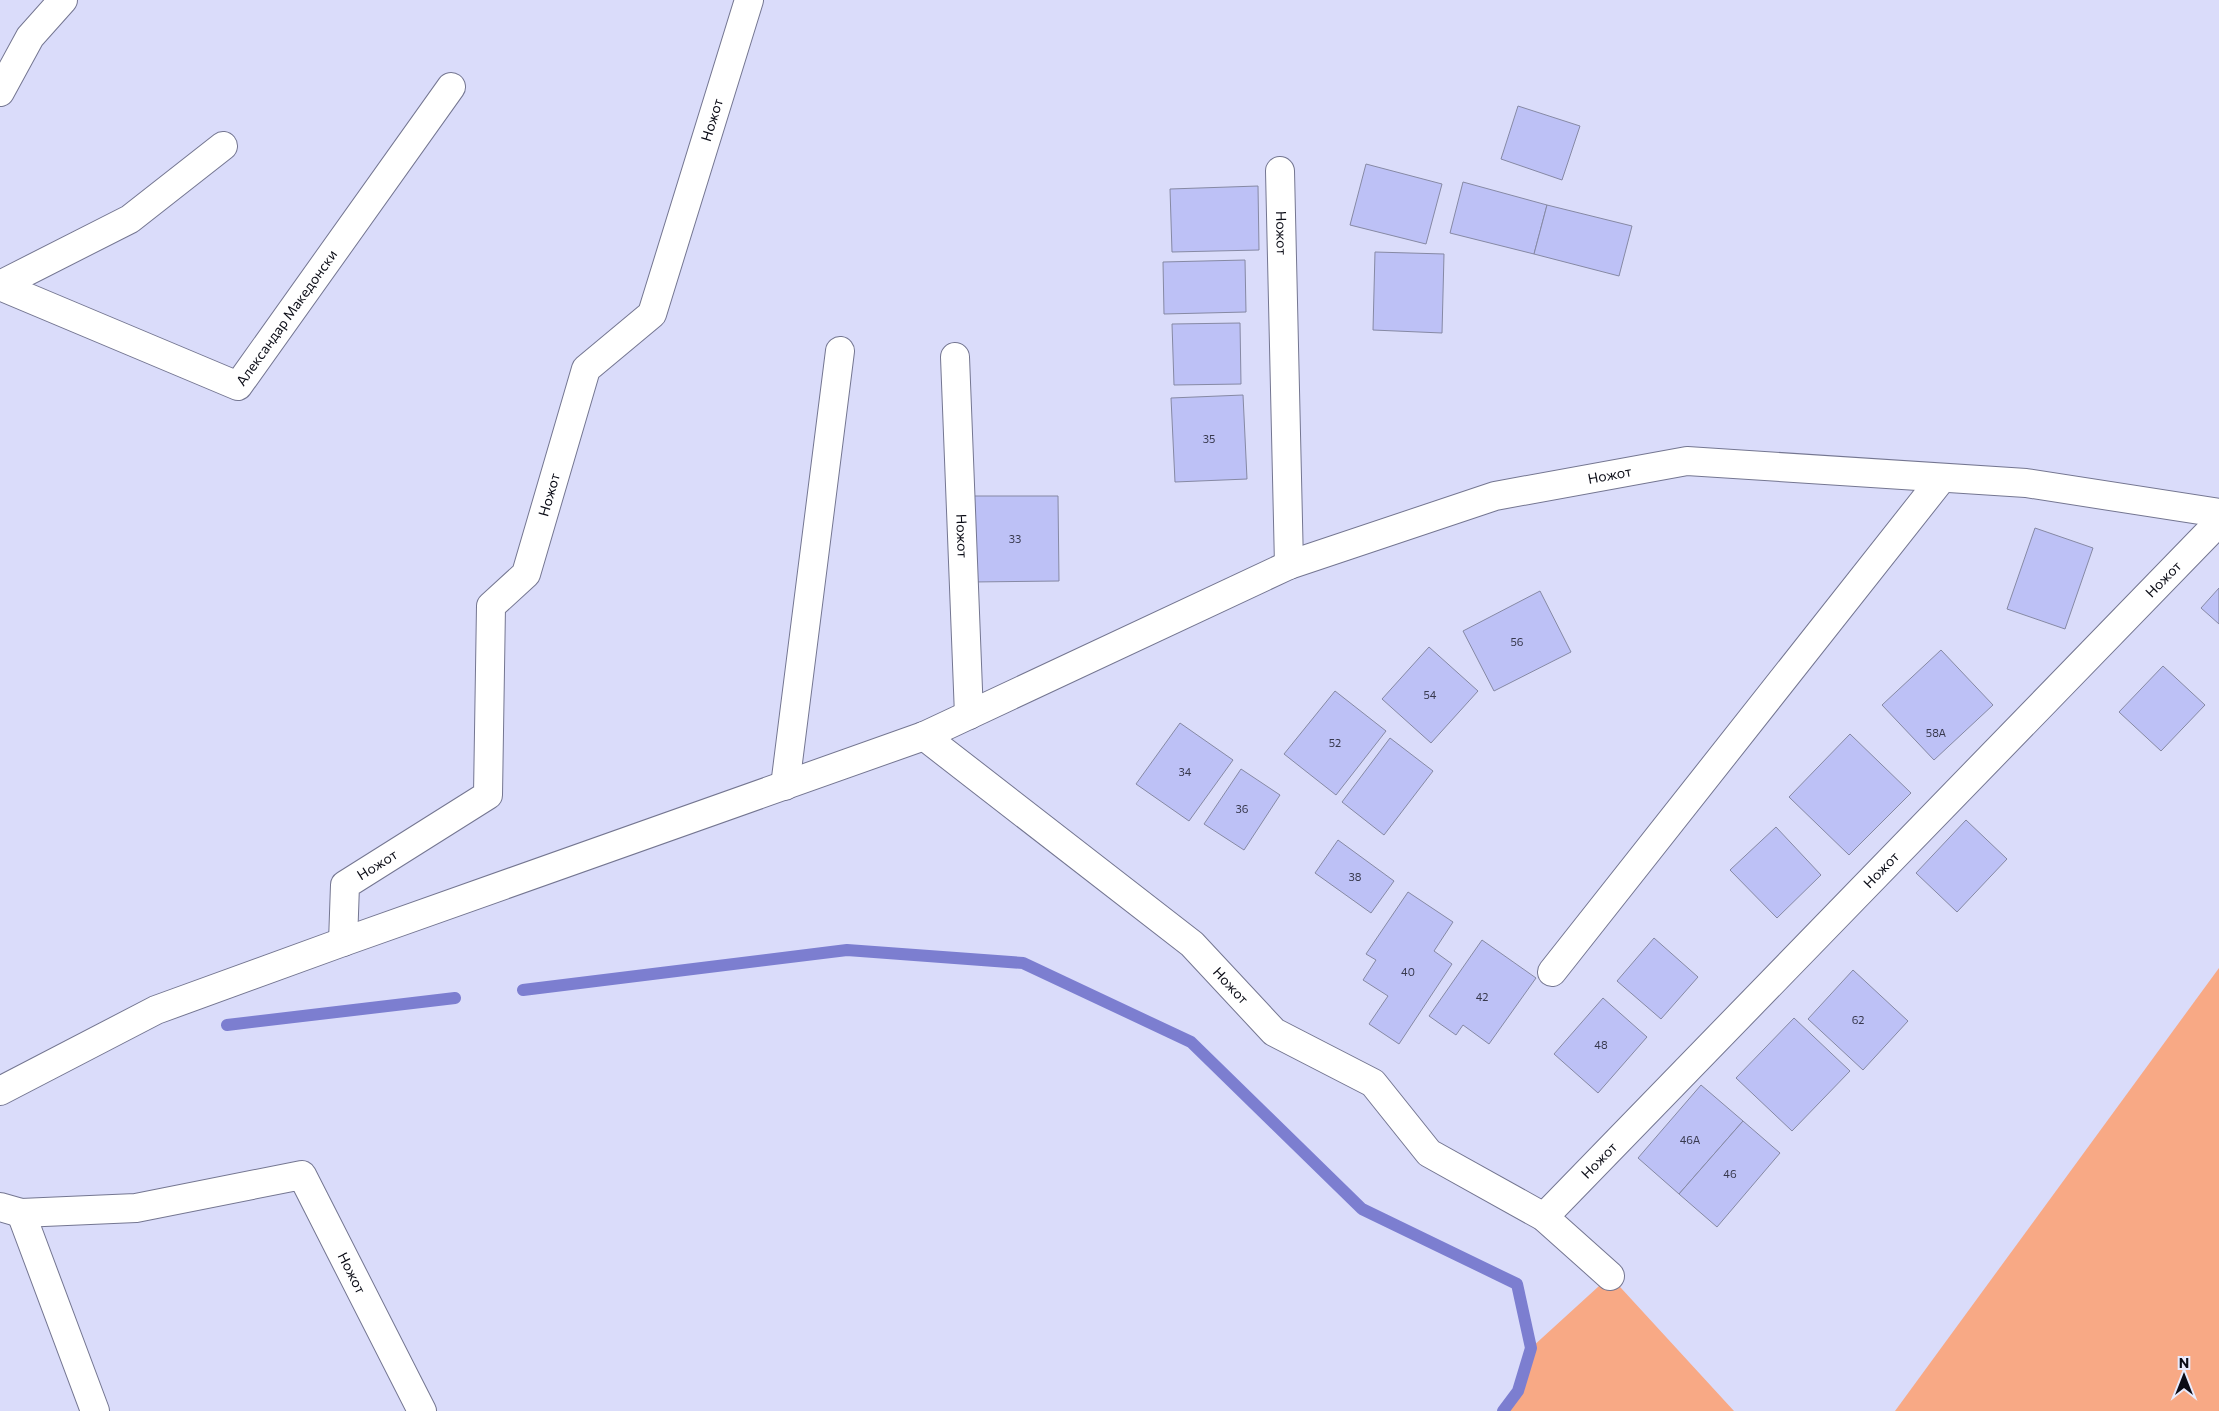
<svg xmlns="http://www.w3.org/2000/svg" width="2219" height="1411" font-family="Commissioner,sans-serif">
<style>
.green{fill:#f8a985}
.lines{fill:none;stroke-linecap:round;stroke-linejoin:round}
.stream{stroke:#7c7ed0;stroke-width:12}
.building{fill:#bdc1f6;stroke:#8689a4}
.minor-casing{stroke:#747691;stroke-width:30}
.tertiary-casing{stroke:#747691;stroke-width:30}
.minor{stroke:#fff;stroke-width:28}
.tertiary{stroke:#fff;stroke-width:28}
.labels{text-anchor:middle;stroke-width:4.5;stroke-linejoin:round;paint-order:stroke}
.number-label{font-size:11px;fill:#38394e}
.street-label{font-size:14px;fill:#0b0c16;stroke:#e9ebfd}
</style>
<rect width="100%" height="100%" fill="#dadcfa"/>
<!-- green -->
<g class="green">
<polygon points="2219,968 2219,1411 1895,1411"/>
<polygon points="1610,1276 1734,1411 1503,1411 1518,1391 1531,1348"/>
</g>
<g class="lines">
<!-- stream -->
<g class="stream">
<polyline points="523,990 847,950 1023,963 1191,1042 1362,1209 1517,1284 1531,1348 1518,1391 1503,1411"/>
<polyline points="227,1025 455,998"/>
</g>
</g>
<!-- building -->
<g class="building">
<polygon points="1518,106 1580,126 1562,180 1501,159"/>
<polygon points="1366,164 1442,184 1426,244 1350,225"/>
<polygon points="1463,182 1547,205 1534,254 1450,233"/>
<polygon points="1258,186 1259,250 1172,252 1170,189"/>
<polygon points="1547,205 1632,226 1619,276 1534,254"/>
<polygon points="1375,252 1444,254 1442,333 1373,330"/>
<polygon points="1245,260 1246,312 1164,314 1163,262"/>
<polygon points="1240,323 1241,384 1174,385 1172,324"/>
<polygon points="1243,395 1247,479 1175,482 1171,398"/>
<polygon points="972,496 1058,496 1059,581 972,582"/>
<polygon points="2035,528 2093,548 2065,629 2007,609"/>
<polygon points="2219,588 2219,624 2201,608"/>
<polygon points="1540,591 1571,652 1494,691 1463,631"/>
<polygon points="1429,647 1478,691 1431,743 1382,699"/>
<polygon points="1941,650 1993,705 1934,760 1882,705"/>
<polygon points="2163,666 2205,705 2161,751 2119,712"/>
<polygon points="1335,691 1386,731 1336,795 1284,754"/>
<polygon points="1180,723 1233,760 1189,821 1136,784"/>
<polygon points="1850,734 1911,793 1849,855 1789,797"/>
<polygon points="1390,738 1433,771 1384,835 1342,802"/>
<polygon points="1241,769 1280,795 1244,850 1204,824"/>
<polygon points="1966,820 2007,859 1957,912 1916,873"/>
<polygon points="1776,827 1821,875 1777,918 1730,870"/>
<polygon points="1338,840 1394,881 1371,913 1315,873"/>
<polygon points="1408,892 1453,922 1434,951 1452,964 1399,1044 1369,1024 1388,996 1363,980 1376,960 1366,954"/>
<polygon points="1654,938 1698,977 1661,1019 1617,981"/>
<polygon points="1482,940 1536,978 1489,1044 1463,1025 1456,1035 1429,1016"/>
<polygon points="1853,970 1908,1021 1863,1070 1808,1019"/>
<polygon points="1603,998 1647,1037 1598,1093 1554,1054"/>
<polygon points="1794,1018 1850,1071 1792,1131 1736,1078"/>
<polygon points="1701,1085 1743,1121 1679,1194 1638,1158"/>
<polygon points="1743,1121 1780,1153 1717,1227 1679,1194"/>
</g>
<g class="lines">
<defs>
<g id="minor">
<path id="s1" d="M 1280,171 L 1289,565"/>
<polyline points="0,285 130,219 223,146"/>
<path id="s2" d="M 0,286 L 238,386 L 451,87"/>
<path id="s3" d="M 955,357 L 969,715"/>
<path id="s4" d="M 924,736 L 1192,944 L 1274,1032 L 1373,1083 L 1429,1153 L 1544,1217 L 1610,1276"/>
<polyline points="785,786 840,351"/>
<path id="s5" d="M 343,942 L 345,885 L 488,795 L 491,606 L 526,574 L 586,369 L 652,314 L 749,0"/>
<polyline points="1552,972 1942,478"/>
<path id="s6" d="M 0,1091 L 156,1010 L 343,942 L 924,736 L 1289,565 L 1495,496 L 1687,461 L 2026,483 L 2219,513"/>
<path id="s7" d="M 0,1207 L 21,1213 L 136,1208 L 302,1175 L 422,1411"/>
<polyline points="21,1213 95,1411"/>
<path id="s8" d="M 1544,1217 L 2219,522"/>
</g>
<polyline id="tertiary" points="0,92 30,37 63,0"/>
</defs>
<!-- minor casing -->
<use href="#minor" class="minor-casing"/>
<!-- tertiary casing -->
<use href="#tertiary" class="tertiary-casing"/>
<!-- minor -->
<use href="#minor" class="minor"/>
<!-- tertiary -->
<use href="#tertiary" class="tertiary"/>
</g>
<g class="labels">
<!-- number labels -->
<g class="number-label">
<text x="1209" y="443">35</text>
<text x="1015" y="543">33</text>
<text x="1517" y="646">56</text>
<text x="1430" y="699">54</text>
<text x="1936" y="737">58А</text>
<text x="1335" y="747">52</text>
<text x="1185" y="776">34</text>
<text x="1242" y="813">36</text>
<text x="1355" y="881">38</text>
<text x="1408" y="976">40</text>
<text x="1482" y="1001">42</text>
<text x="1858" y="1024">62</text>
<text x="1601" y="1049">48</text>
<text x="1690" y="1144">46А</text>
<text x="1730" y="1178">46</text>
</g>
<!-- street labels -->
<g class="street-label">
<text dy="5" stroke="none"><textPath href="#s5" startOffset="965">Ножот</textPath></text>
<text dy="5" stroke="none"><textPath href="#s1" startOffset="62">Ножот</textPath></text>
<text dy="5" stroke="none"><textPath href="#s2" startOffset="342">Александар Македонски</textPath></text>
<text dy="5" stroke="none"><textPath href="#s6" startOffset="1728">Ножот</textPath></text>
<text dy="5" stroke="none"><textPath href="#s5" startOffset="545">Ножот</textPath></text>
<text dy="5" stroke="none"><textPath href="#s3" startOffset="179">Ножот</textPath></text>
<text dy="5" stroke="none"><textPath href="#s8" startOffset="889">Ножот</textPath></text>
<text dy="5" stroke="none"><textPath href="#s5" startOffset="95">Ножот</textPath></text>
<text dy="5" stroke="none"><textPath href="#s8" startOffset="484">Ножот</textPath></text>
<text dy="5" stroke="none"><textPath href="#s4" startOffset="396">Ножот</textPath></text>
<text dy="5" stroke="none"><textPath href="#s8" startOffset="79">Ножот</textPath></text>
<text dy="5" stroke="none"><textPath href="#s7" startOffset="416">Ножот</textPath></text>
</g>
</g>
<!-- north arrow -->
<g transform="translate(2184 1376)" stroke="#e9ebfd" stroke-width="4" paint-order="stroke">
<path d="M0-4L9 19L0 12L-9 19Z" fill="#0b0c16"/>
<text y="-8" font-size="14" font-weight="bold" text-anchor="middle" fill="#0b0c16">N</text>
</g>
</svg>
